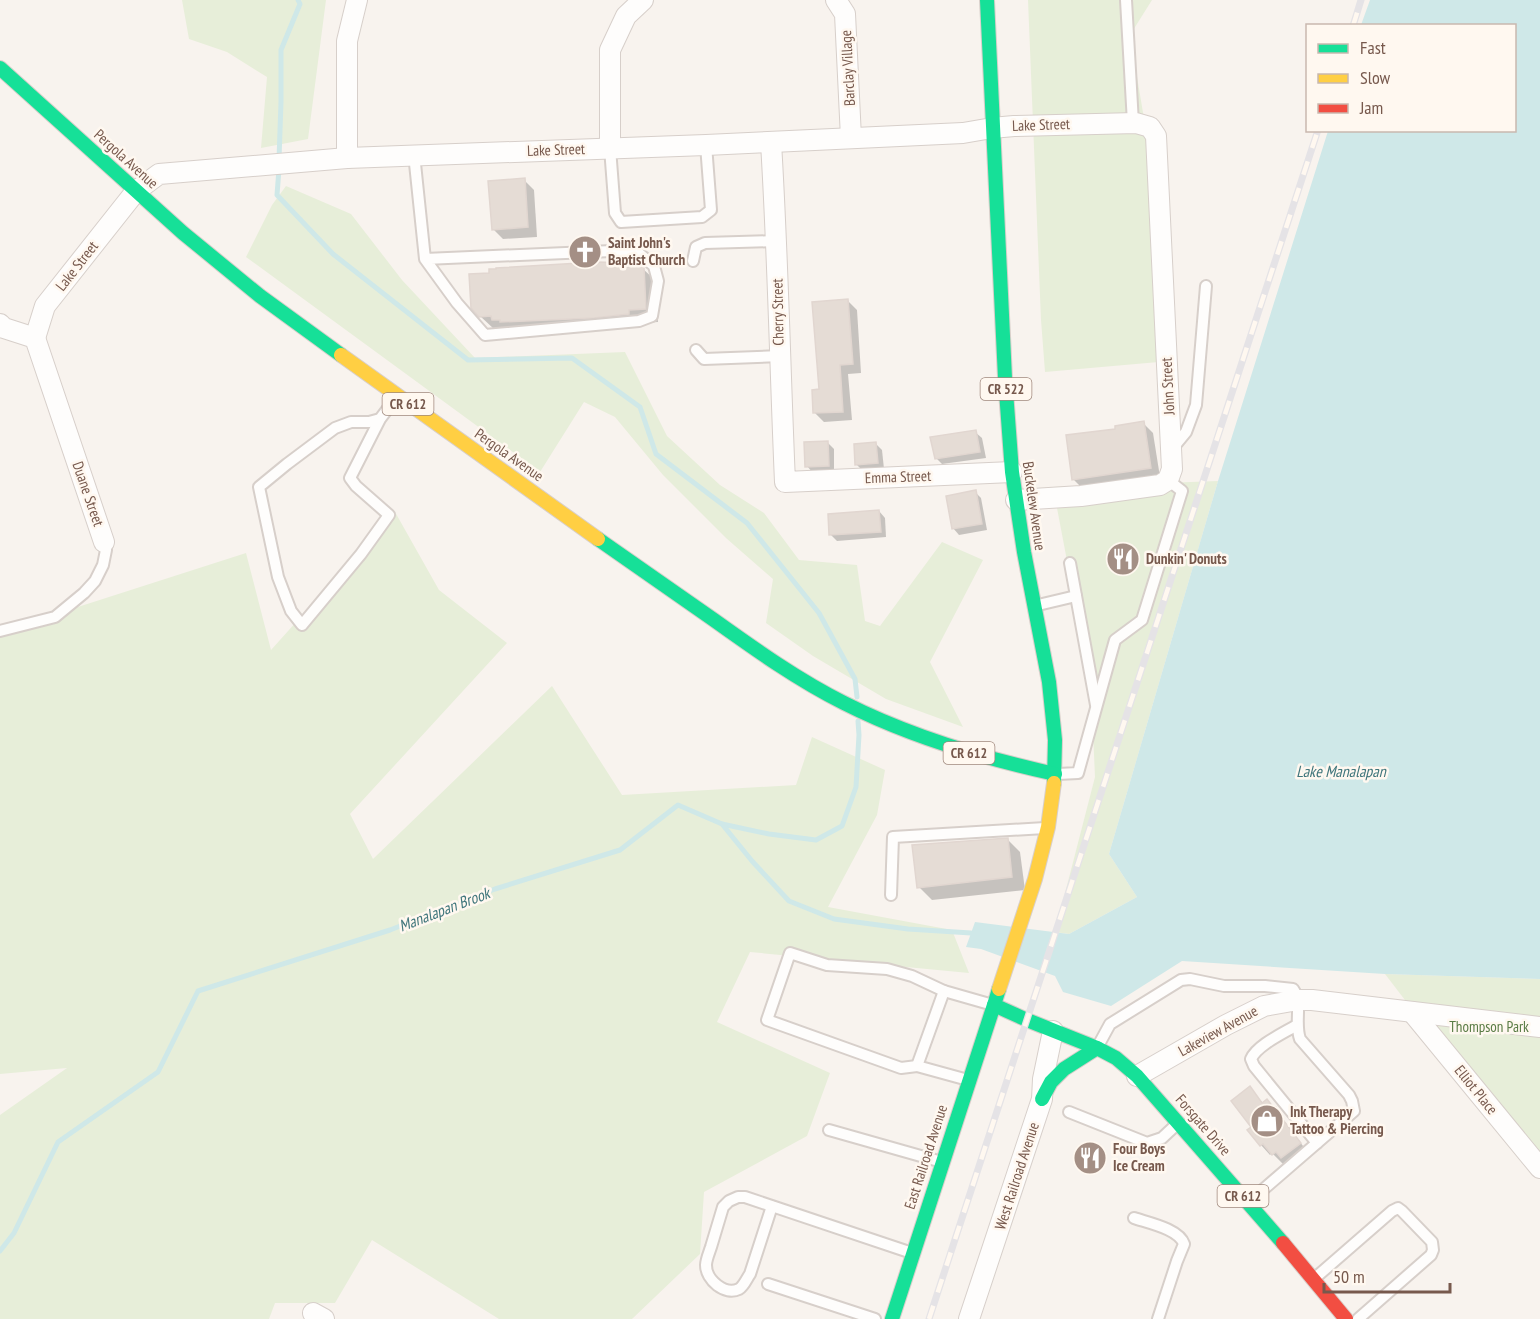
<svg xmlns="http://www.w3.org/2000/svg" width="1540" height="1319" font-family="'PT Sans Narrow',sans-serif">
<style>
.green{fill:#e7eed9}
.water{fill:#cfe8e8}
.shadow{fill:#0003}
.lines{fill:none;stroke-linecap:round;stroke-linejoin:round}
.stream{stroke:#cfe8e8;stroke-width:5}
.building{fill:#e5dcd5;stroke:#e1d6d0;stroke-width:1.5}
.lane-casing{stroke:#d7cfca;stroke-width:14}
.street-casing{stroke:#d7cfca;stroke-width:22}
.fast-casing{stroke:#d8cfca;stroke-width:16}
.slow-casing{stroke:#d8cfca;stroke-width:16}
.jam-casing{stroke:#d8cfca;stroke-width:16}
.lane{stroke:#fefdfc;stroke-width:10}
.street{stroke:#fefdfc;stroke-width:20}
.fast{stroke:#16e098;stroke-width:14}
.slow{stroke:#ffcf43;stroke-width:14}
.jam{stroke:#f24e42;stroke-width:14}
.rail-casing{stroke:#e5e3e6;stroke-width:7}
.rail{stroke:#fff8f0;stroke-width:4.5;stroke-dasharray:14;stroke-linecap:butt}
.labels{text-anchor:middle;stroke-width:5;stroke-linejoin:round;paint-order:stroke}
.shield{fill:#fff8f0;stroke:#a0897e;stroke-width:1.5}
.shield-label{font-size:14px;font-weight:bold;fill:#77594d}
.street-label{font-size:15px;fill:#77594d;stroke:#fff8f0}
.poi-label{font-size:15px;font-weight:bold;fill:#77594d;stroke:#fff8f0;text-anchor:start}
.park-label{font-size:15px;fill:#5a7c45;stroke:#fff8f0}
.water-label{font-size:16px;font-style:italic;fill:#40767c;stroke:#fff8f0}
</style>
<rect width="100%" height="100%" fill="#f8f3ee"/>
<!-- green -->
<g class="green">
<polygon points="182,0 326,0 308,139 261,148 267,77 227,52 189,39"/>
<polygon points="1028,0 1152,0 1130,35 1162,226 1170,361 1045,372 1041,320"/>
<polygon points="286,186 351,214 402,280 475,358 625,352 667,436 720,485 764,513 799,560 857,565 865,621 880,626 942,542 983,560 930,662 963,727 886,699 813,656 766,623 773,579 726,538 663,475 615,417 584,402 540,472 246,257 272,205"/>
<polygon points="1218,481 1109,854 1137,897 1069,934 1055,932 1095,777 1091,687 1053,487"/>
<polygon points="395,512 439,590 507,643 350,814 373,859 552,686 622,795 796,785 812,737 885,770 877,815 828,907 952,930 969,973 750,952 717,1022 830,1073 807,1136 704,1192 700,1254 632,1319 499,1319 372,1240 335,1303 275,1303 269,1319 0,1319 0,1115 67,1068 0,1074 0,632 246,553 271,650"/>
<polygon points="1385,974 1540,979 1540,1176"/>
</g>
<!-- water -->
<polygon class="water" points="1370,0 1540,0 1540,979 1385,974 1182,961 1111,1006 1063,992 1055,976 981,949 966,947 975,922 1069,934 1137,897 1109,854 1218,481 1328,131 1514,130 1514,26 1361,25"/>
<!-- shadow -->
<g class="shadow">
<polygon points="524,180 534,190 537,237 503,239 493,229"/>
<polygon points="626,265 629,268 642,268 657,282 658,322 642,323 642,327 608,330 515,334 494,329 480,316"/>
<polygon points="848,301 857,310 861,373 848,374 852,420 824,422 815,413 820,390"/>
<polygon points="1143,423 1153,433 1160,477 1083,489 1073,479 1117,430"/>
<polygon points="975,432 982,438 986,458 942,464 936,458"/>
<polygon points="828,443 834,449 834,471 813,473 807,466"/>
<polygon points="876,444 882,450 884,469 863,471 857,465"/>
<polygon points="975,492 981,498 987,530 959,535 953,528"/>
<polygon points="879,511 885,518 886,537 837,541 831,535"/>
<polygon points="1007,839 1020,852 1025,890 932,900 919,887"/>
<polygon points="1249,1088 1263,1103 1267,1101 1276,1110 1309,1154 1292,1167 1286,1161 1283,1164 1272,1153 1270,1155 1261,1145 1253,1128"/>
</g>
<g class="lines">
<!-- stream -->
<g class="stream">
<polyline points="279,159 281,102 281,50 300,4 298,0"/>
<polyline points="279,169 277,195 333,254 468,360 572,358 640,407 656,454 747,523 819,613 855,679 857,697"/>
<polyline points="722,824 769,834 816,840 842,826 856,787 859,735 858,721"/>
<polyline points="0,1251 14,1233 58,1142 158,1072 198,991 390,930 495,889 620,850 678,805 722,824 752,861 789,901 834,919 908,929 971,933"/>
</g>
</g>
<!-- building -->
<g class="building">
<polygon points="525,178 528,227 492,230 488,181"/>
<polygon points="597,262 626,263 627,267 643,266 644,267 646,309 629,310 629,314 594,318 500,322 500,320 492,320 491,316 479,317 471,308 469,274 489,273 489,269 496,269 496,268"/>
<polygon points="848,299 853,364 840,365 843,412 813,413 812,390 819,389 812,302"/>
<polygon points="1144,421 1151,468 1072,480 1066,435 1115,429 1115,426"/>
<polygon points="976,430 980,452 935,459 930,437"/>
<polygon points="828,441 829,466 805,467 804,442"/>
<polygon points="876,442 878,463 855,465 854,444"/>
<polygon points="976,490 982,524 952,529 946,496"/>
<polygon points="879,510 881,532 829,535 828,514"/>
<polygon points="1008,838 1012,877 917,888 912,845"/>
<polygon points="1250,1086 1262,1103 1267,1099 1301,1143 1281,1158 1276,1152 1272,1155 1263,1144 1260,1146 1247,1130 1251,1127 1231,1101"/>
</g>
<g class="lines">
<defs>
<g id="lane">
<polyline points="1126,0 1133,123"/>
<polyline points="610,148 615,213 621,222 702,217 711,210 706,145"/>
<polyline points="414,154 425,259 457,303 485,335 639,321 652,316 658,281 654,266 635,250 425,259"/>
<polyline points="693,261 696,247 705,243 777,241"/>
<polyline points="696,350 704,359 780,356"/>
<polyline points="380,419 369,422 351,422 335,428 287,464 259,487 278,577 291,611 302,625 361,554 389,515 356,486 350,478 380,419 395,399"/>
<polyline points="1172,449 1186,432 1196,405 1206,286"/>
<polyline points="1070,563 1096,705"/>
<polyline points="1038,605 1076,596"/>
<polyline points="0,631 55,617 84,593 95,581 103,565 106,550 104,542"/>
<polyline points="1058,774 1078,773 1115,640 1142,620 1182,491 1168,480"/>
<polyline points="891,895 893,837 1045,828"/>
<polyline points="944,991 917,1066 968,1080"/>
<path d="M 1297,1025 C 1284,1033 1257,1045 1251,1059 L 1254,1066 L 1317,1143"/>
<path d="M 1098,1046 L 1110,1024 L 1181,980 L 1190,979 L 1224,986 L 1265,986 L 1293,989 C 1303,1003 1294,1023 1300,1039 L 1349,1095 L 1352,1101 L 1354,1111 L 1251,1200"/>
<polyline points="917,1066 901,1068 767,1020 790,953 827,965 887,969 912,976 944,991 993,1005"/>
<polyline points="1069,1112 1147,1143 1162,1138 1176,1125"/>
<polyline points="829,1130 942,1162"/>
<path d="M 772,1206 L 750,1274 C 747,1278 744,1286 739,1289 C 725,1296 706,1280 706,1265 C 706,1260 709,1253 711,1247 C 715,1234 719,1220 723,1207 L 729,1201 L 738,1197 L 745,1197 L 912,1253"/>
<path d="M 1134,1218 C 1149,1223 1179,1229 1184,1244 L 1177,1261 L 1158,1319"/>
<polyline points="1315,1278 1392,1211 1398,1208 1402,1211 1432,1242 1433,1250 1431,1255 1358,1319"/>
<polyline points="768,1284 875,1319"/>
</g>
<g id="street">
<polyline points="836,0 845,14 851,138"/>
<path d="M 771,143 C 778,256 780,369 785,482 L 1012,472"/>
<polyline points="610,148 610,50 626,16 643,0"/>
<polyline points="347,158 347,41 357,0"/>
<polyline points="0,324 4,328 35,338 104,542"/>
<polyline points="35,338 45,306 136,191 159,174 347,158 706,145 963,133 992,128 1014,126 1136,123 1150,127 1156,136 1172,469 1168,480 1160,485 1081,496 1016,500"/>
<polyline points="1412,1012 1540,1168"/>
<polyline points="1137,1076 1226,1025 1264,1006 1298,1000 1312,1000 1540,1027"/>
<polyline points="313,1313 324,1319"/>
<polyline points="969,1319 1042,1099 1043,1079 1053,1031"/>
</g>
<g id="fast">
<polyline points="987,0 1005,378 1012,472 1024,552 1049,682 1055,740 1054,783"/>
<polyline points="0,68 183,233 260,296 341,355"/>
<path d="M 598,539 C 637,566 675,593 714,620 C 756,650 798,680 844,703 C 911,737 982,758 1055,774"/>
<polyline points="999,989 994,1005 1027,1020 1097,1048 1116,1058 1137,1076 1283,1243"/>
<polyline points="1042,1099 1051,1082 1064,1069 1097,1048"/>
<polyline points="892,1319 994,1005"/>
</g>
<g id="slow">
<polyline points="341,355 598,539"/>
<polyline points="999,989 1035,879 1048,827 1054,783"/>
</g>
<polyline id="jam" points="1283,1243 1346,1319"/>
</defs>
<!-- lane casing -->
<use href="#lane" class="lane-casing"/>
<!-- street casing -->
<use href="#street" class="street-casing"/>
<!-- fast casing -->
<use href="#fast" class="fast-casing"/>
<!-- slow casing -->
<use href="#slow" class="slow-casing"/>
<!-- jam casing -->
<use href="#jam" class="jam-casing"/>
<!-- lane -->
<use href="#lane" class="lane"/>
<!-- street -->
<use href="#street" class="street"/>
<!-- fast -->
<use href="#fast" class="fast"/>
<!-- slow -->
<use href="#slow" class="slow"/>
<!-- jam -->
<use href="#jam" class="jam"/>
<defs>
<g id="rail">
<polyline points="1353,26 1361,0"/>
<polyline points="929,1319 1318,130"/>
</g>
</defs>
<!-- rail casing -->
<use href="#rail" class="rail-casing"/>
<!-- rail -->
<use href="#rail" class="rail"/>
</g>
<!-- icons -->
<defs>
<symbol id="church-disc" viewBox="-11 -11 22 22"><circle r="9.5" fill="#a48f85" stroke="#fff8f0"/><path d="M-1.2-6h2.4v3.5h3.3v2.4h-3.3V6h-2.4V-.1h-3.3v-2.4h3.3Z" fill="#fff"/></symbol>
<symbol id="restaurant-disc" viewBox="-11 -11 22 22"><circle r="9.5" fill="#a48f85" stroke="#fff8f0"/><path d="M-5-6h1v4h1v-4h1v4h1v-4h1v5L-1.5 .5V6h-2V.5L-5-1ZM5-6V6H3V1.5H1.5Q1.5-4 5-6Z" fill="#fff"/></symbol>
<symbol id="shop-disc" viewBox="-11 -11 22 22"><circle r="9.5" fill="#a48f85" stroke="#fff8f0"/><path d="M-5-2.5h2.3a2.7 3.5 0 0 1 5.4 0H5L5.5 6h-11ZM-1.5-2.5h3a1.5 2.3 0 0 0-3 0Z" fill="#fff"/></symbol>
</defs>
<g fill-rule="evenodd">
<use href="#church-disc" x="566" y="233" width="38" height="38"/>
<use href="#restaurant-disc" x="1104" y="540" width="38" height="38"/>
<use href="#shop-disc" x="1248" y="1102" width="38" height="38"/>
<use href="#restaurant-disc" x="1071" y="1139" width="38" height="38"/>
</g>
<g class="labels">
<!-- shield labels -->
<g class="shield">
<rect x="980.5" y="378" width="51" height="22" rx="4.5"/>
<rect x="382.5" y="393" width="51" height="22" rx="4.5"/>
<rect x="943.5" y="742" width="51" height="22" rx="4.5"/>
<rect x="1217.5" y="1185" width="51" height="22" rx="4.5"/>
</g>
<g class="shield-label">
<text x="1006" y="394">CR 522</text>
<text x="408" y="409">CR 612</text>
<text x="969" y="758">CR 612</text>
<text x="1243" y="1201">CR 612</text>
</g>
<!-- street labels -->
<g class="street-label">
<text transform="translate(848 68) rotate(-93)" y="5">Barclay Village</text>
<text transform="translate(1041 125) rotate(-2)" y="5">Lake Street</text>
<text transform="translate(556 150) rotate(-2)" y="5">Lake Street</text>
<text transform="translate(126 159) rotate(42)" y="5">Pergola Avenue</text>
<text transform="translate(77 266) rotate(-52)" y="5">Lake Street</text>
<text transform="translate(778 312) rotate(-91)" y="5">Cherry Street</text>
<text transform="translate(1168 386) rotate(-93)" y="5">John Street</text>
<text transform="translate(509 455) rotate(35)" y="5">Pergola Avenue</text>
<text transform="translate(898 477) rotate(-2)" y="5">Emma Street</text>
<text transform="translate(88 494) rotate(71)" y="5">Duane Street</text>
<text transform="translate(1034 506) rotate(82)" y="5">Buckelew Avenue</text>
<text transform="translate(1218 1031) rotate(-29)" y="5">Lakeview Avenue</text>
<text transform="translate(1476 1090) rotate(51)" y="5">Elliot Place</text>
<text transform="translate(1203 1125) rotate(49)" y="5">Forsgate Drive</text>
<text transform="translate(926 1157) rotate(-72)" y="5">East Railroad Avenue</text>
<text transform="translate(1017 1176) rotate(-72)" y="5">West Railroad Avenue</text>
</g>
<!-- poi labels -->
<g class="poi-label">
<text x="608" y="248">Saint John's<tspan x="608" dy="17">Baptist Church</tspan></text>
<text x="1146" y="564">Dunkin' Donuts</text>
<text x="1290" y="1117">Ink Therapy<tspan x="1290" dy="17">Tattoo &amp; Piercing</tspan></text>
<text x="1113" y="1154">Four Boys<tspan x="1113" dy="17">Ice Cream</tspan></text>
</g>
<!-- park labels -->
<g class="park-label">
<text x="1489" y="1032">Thompson Park</text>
</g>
<!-- water labels -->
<g class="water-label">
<text x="1341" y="777">Lake Manalapan</text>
<text transform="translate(444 909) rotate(-21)" y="6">Manalapan Brook</text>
</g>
</g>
<!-- legend -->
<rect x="1306" y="24" width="210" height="108" fill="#fff8f0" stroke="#c9b8af" stroke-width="1.5"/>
<rect x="1318" y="44" width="30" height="9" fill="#16e098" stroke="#c9b8af" stroke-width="1.5"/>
<text x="1360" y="54" font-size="18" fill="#77594d">Fast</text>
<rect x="1318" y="74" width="30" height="9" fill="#ffcf43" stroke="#c9b8af" stroke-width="1.5"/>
<text x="1360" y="84" font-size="18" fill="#77594d">Slow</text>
<rect x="1318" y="104" width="30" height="9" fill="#f24e42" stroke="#c9b8af" stroke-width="1.5"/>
<text x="1360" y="114" font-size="18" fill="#77594d">Jam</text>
<!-- scale -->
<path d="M1324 1283v9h126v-9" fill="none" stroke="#77594d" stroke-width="3"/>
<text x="1333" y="1283" font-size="18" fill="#77594d" stroke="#fff8f0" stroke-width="4.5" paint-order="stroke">50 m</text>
</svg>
